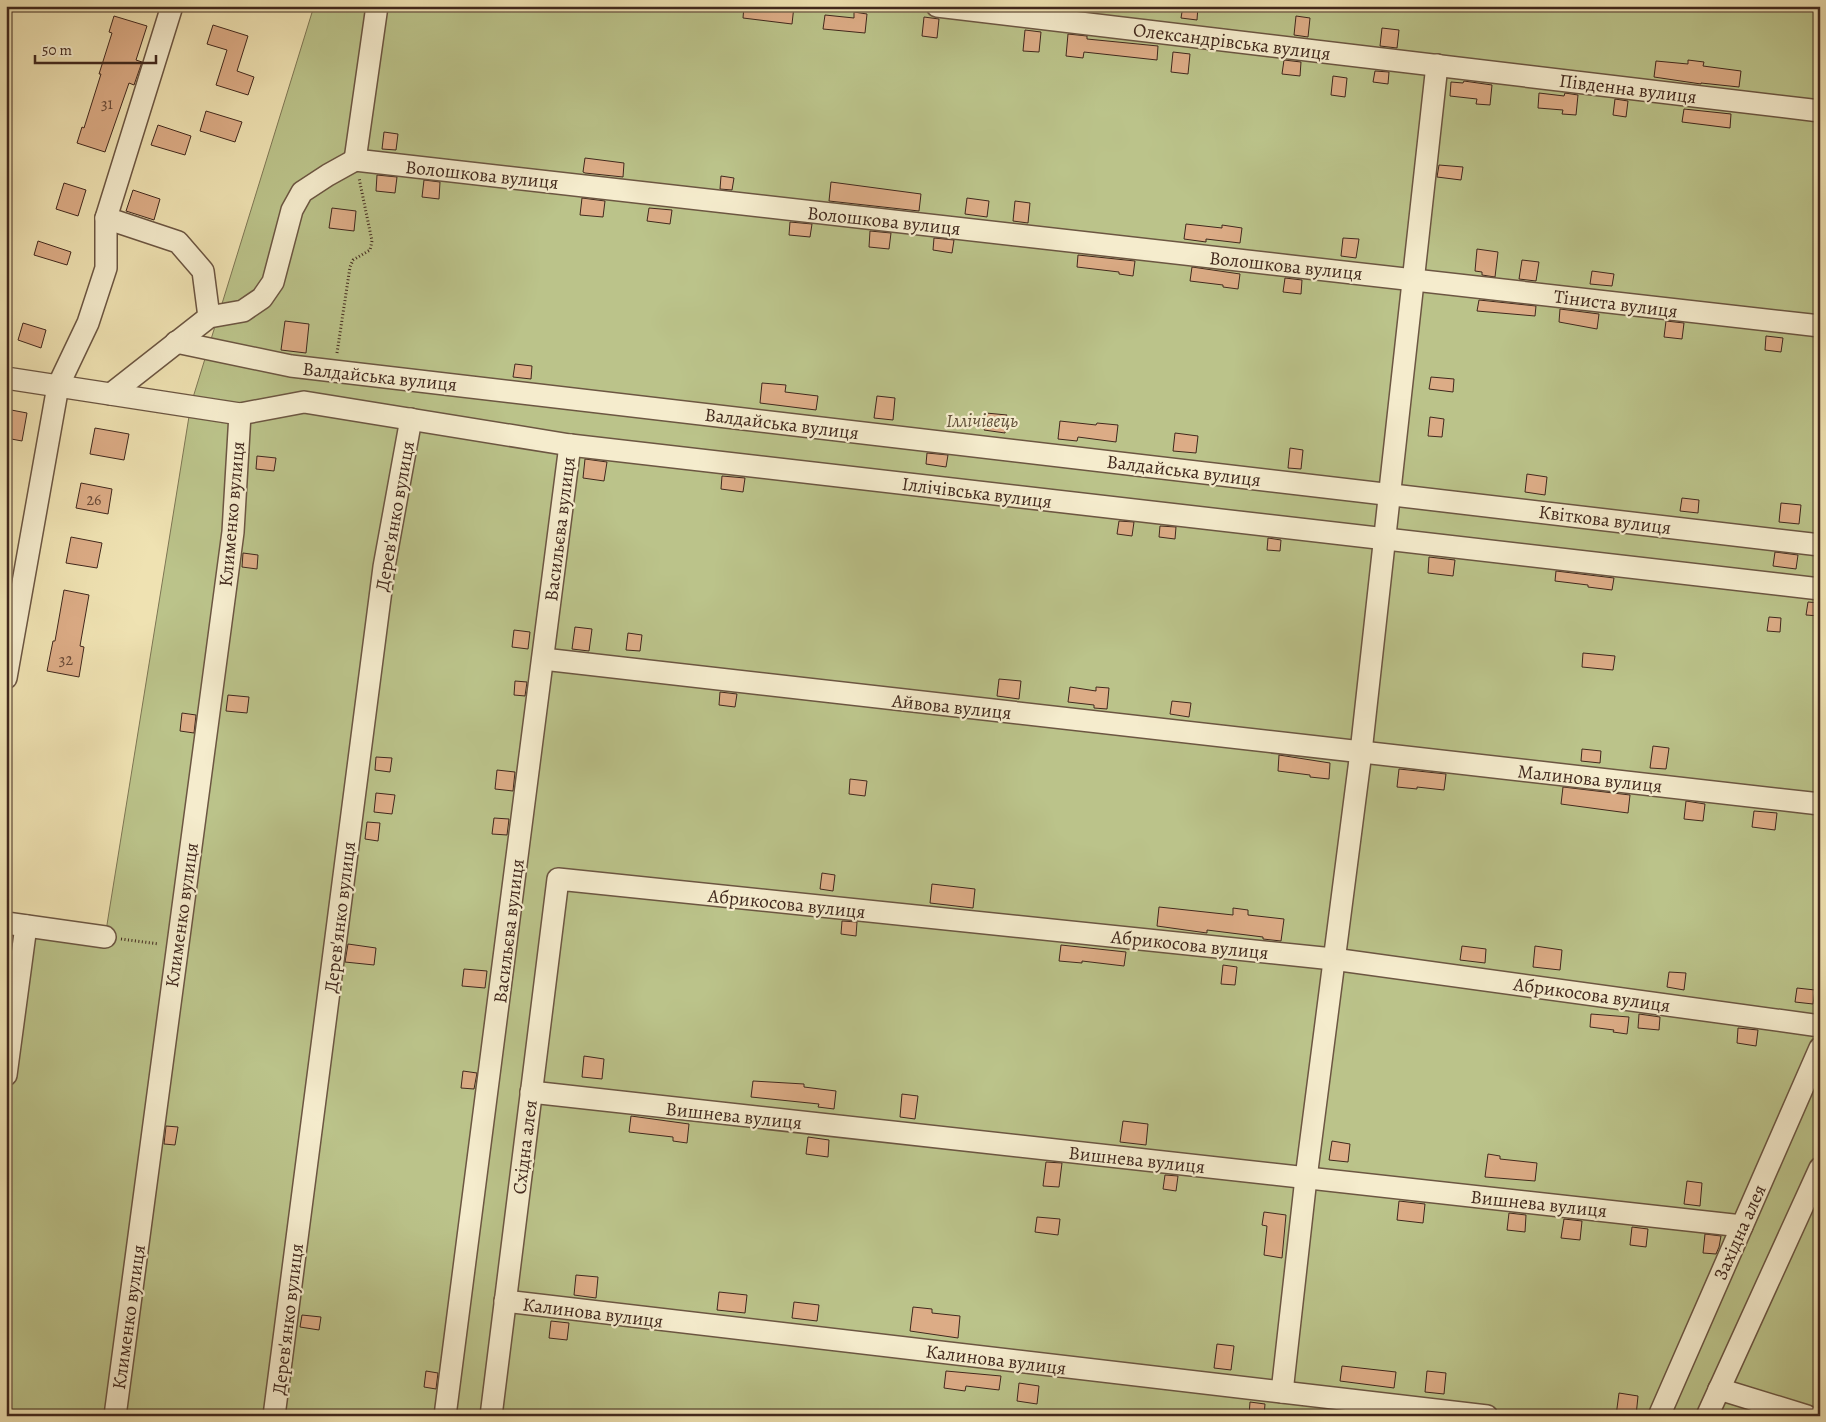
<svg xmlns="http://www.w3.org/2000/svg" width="1826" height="1422" font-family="Alegreya,serif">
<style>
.green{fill:#bbc38a;stroke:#7e7654}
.building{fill:#dcac86;stroke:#41281d}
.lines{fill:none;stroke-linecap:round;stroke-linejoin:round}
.minor-casing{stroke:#6c5642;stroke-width:24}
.path{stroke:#41281d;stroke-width:3;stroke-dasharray:1 2.5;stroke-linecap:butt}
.minor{stroke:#f5eccd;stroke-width:21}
.labels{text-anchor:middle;stroke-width:4.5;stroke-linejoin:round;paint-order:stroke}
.number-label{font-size:16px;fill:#684937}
.street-label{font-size:19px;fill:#41281d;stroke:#f5eccd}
.park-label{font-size:19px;font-style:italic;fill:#604f38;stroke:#f5eccd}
</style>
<rect width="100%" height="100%" fill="#efe2b2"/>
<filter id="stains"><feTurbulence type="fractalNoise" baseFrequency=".004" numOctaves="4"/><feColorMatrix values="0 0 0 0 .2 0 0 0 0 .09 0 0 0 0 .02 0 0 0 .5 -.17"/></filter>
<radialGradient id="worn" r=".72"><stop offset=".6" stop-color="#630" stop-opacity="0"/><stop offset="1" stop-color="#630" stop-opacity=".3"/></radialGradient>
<!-- green -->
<polygon class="green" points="314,6 1820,6 1820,1416 6,1416 6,923 105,937 191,404"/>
<!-- building -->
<g class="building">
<polygon points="744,6 794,6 792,24 743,18"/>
<polygon points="1071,6 1091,6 1090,12 1071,9"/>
<polygon points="1183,6 1198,6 1197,20 1181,18"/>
<polygon points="854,12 867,14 865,33 823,29 825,15 854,18"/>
<polygon points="114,16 147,26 136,60 142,62 134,85 129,83 105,152 77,143 82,127 84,128 101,74 99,74 112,33 109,32"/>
<polygon points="1296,16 1310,18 1308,37 1294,35"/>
<polygon points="924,17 939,19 937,38 922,36"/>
<polygon points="213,25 248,36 237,71 254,77 248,95 216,85 227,50 207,44"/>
<polygon points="1382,28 1399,30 1397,48 1380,46"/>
<polygon points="1025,30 1041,32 1039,52 1023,51"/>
<polygon points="1068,34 1087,36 1087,39 1158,46 1157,60 1084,52 1083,58 1066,56"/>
<polygon points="1173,52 1190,54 1188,74 1171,72"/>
<polygon points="1284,60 1301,62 1300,76 1282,74"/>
<polygon points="1688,60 1704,62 1703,66 1741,71 1739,87 1701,83 1701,84 1654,77 1656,61 1688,64"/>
<polygon points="1375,71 1389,72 1388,84 1373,82"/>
<polygon points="1333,76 1347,78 1345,97 1331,95"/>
<polygon points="1464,81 1492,85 1490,105 1476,104 1477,99 1450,96 1451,82 1463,83"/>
<polygon points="1539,93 1564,96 1565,93 1578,95 1576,115 1562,114 1563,110 1538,108"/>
<polygon points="1615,99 1628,101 1626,117 1613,115"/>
<polygon points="1684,109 1731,114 1730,128 1682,122"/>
<polygon points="206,111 242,122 235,142 200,131"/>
<polygon points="158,125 191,136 185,155 151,145"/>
<polygon points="384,132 398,134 396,150 382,149"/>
<polygon points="585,158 624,163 623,177 585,173 583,172"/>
<polygon points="1439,165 1463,167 1461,180 1437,177"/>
<polygon points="377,175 397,177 395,193 376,191"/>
<polygon points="721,176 734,178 732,190 720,189"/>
<polygon points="424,180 440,182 439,199 422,197"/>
<polygon points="831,182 921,194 919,211 829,201"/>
<polygon points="64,183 86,190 78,216 56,209"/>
<polygon points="133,190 160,199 154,220 126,211"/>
<polygon points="582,198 605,201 603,217 580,215"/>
<polygon points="967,198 989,201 987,217 965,214"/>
<polygon points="1015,201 1030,203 1028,223 1013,221"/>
<polygon points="332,208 356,211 354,231 329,228"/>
<polygon points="649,208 672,210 670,224 647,221"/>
<polygon points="790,222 812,224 810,237 789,235"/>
<polygon points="1186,224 1222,228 1222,225 1242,228 1240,243 1206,239 1206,242 1184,239"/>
<polygon points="870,231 891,233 889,249 869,247"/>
<polygon points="934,238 954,240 952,253 933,250"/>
<polygon points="1343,238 1359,239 1356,258 1341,256"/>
<polygon points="38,241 71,252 67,265 34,255"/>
<polygon points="1477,249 1498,252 1495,277 1482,275 1482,272 1475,271"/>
<polygon points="1078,255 1135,261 1133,276 1119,274 1119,272 1077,267"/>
<polygon points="1522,260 1539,262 1536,281 1519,279"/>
<polygon points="1192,267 1240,274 1238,289 1223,287 1223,285 1190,281"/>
<polygon points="1592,271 1614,274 1612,286 1590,284"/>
<polygon points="1285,278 1302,280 1301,294 1283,292"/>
<polygon points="1479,300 1536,306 1535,316 1477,311"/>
<polygon points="1560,309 1599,314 1597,329 1559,322"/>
<polygon points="285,321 309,324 306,353 281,350"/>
<polygon points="1666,321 1684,323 1682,339 1664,337"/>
<polygon points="23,323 46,330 41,348 18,340"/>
<polygon points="1766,336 1783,338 1781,352 1765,350"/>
<polygon points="515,364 532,366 531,379 513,377"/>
<polygon points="1431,377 1454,379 1453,392 1429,389"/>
<polygon points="762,383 786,385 785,392 818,396 816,410 760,403"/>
<polygon points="877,396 895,398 893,420 874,418"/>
<polygon points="6,409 27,413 22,441 6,438"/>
<polygon points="986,413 1007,415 1005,433 984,430"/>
<polygon points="1430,417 1444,419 1442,437 1428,436"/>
<polygon points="1060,421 1096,425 1097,423 1118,425 1116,442 1078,437 1077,441 1058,439"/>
<polygon points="95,428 129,434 124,460 90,454"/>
<polygon points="1175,433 1198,436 1196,453 1173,451"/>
<polygon points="1290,448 1303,450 1301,469 1288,468"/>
<polygon points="927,453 948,455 946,467 926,464"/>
<polygon points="257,456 276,458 274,471 256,469"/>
<polygon points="585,459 607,462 604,481 583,478"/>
<polygon points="1527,474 1547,477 1545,495 1525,492"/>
<polygon points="722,476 745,478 743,492 721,489"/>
<polygon points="81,483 112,489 108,514 76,508"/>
<polygon points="1682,498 1699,500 1698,513 1680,511"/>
<polygon points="1781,503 1801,505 1799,524 1779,522"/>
<polygon points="1119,521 1134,522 1132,536 1117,534"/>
<polygon points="1160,526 1176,527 1175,539 1159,537"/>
<polygon points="71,537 102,543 97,568 66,563"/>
<polygon points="1268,538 1281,540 1280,551 1267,550"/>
<polygon points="1775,552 1798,555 1796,569 1773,566"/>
<polygon points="243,553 258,555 257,569 242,567"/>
<polygon points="1429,557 1455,560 1453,576 1428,573"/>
<polygon points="1556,571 1614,578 1612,590 1588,587 1588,585 1555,581"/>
<polygon points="64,590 89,595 80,646 84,647 79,677 47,671 53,641 55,641"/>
<polygon points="1808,602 1820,603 1820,616 1806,615"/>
<polygon points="1769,617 1781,618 1780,632 1767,631"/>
<polygon points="575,627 592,629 589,651 572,649"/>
<polygon points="514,630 530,632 528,649 512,647"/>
<polygon points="628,633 642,635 640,651 626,650"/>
<polygon points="1583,653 1615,656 1613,670 1582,667"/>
<polygon points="999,679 1021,681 1019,699 997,696"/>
<polygon points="515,681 527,682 525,696 514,695"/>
<polygon points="1070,687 1096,691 1096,687 1109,688 1107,709 1094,708 1094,705 1068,702"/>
<polygon points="720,692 737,694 735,707 719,705"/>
<polygon points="228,695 249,697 247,713 226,711"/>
<polygon points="1172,701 1191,703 1189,717 1170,714"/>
<polygon points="182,713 196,715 194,733 180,731"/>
<polygon points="1653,746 1669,748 1666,769 1650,768"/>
<polygon points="1582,749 1601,751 1600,763 1581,761"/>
<polygon points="1279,755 1330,763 1329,779 1310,777 1310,775 1278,771"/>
<polygon points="376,757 392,758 390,772 375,770"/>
<polygon points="1399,769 1446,774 1444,790 1417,787 1417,789 1397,787"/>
<polygon points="497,770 515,772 513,791 495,789"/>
<polygon points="850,779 867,781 865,796 849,794"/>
<polygon points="1563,787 1630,795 1628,813 1561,804"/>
<polygon points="376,793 395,795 392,814 374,812"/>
<polygon points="1686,801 1705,804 1703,821 1684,819"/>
<polygon points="1754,811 1777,813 1775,830 1752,827"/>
<polygon points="494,818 509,819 507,835 492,834"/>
<polygon points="367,822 380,823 378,841 365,839"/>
<polygon points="822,873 835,875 833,891 820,889"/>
<polygon points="932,884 975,889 973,908 930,903"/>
<polygon points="1159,907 1233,915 1233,908 1248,910 1248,915 1284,919 1281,941 1263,939 1263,937 1207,930 1207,933 1157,926"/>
<polygon points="842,921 857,922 856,936 841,934"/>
<polygon points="348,944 376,948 374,965 345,962"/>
<polygon points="1061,945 1126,952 1124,966 1082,961 1082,963 1059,961"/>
<polygon points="1462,946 1486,949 1485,963 1460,960"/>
<polygon points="1535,946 1562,950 1560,970 1533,967"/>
<polygon points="1223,965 1237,967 1235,985 1221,984"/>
<polygon points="464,969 487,971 485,988 462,986"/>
<polygon points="1669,972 1686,973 1684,990 1667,987"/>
<polygon points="1797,988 1815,990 1813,1004 1795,1002"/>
<polygon points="1591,1014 1629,1017 1627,1034 1613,1032 1614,1030 1590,1027"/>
<polygon points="1639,1014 1660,1017 1659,1030 1638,1028"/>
<polygon points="1738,1028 1758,1030 1756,1046 1737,1043"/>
<polygon points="584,1056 604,1059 602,1079 582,1077"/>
<polygon points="463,1071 477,1073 474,1089 461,1088"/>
<polygon points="753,1081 804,1084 804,1087 836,1091 834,1109 818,1107 819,1104 751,1097"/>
<polygon points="902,1094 918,1096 915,1119 900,1117"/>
<polygon points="631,1116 689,1124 687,1143 673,1141 673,1137 629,1132"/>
<polygon points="1123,1121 1148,1124 1146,1145 1120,1142"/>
<polygon points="166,1126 178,1127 175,1145 164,1144"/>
<polygon points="808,1137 829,1140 828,1157 806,1154"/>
<polygon points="1332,1141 1350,1144 1348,1162 1329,1160"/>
<polygon points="1488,1154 1500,1156 1500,1159 1537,1163 1535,1181 1485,1177"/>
<polygon points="1046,1162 1062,1163 1059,1187 1043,1186"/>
<polygon points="1165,1175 1178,1176 1176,1191 1163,1189"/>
<polygon points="1687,1181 1702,1183 1700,1206 1684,1204"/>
<polygon points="1399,1201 1425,1204 1423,1223 1397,1220"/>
<polygon points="1264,1212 1286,1215 1282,1258 1264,1255 1267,1226 1262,1225"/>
<polygon points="1509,1213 1526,1215 1525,1232 1507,1230"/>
<polygon points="1037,1217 1060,1219 1058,1235 1035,1232"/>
<polygon points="1564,1219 1582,1221 1580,1240 1561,1238"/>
<polygon points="1632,1227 1648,1229 1646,1247 1630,1245"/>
<polygon points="1705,1234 1721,1236 1719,1247 1716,1254 1703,1253"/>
<polygon points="576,1275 598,1277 596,1298 574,1295"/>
<polygon points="719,1292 747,1295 745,1313 717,1310"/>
<polygon points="794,1302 819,1305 817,1321 792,1318"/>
<polygon points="913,1307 932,1309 932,1313 960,1316 958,1338 910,1331"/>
<polygon points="302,1315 321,1317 319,1330 300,1327"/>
<polygon points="551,1321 569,1323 567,1340 549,1338"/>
<polygon points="1217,1344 1234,1346 1231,1370 1214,1368"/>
<polygon points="1342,1366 1396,1372 1394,1388 1340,1381"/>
<polygon points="426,1371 438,1373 436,1389 424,1387"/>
<polygon points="946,1371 1001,1376 999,1390 966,1386 965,1391 944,1388"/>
<polygon points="1427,1371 1446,1373 1444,1394 1425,1392"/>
<polygon points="1019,1383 1039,1386 1037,1404 1017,1401"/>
<polygon points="1619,1393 1638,1396 1636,1416 1616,1416"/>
<polygon points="1250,1402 1265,1404 1264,1416 1249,1416"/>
</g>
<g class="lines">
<defs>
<g id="minor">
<polyline points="937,6 1820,111"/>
<polyline points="355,160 1820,326"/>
<polyline points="355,160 377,6"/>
<polyline points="106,218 178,242 203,271 209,317"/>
<polyline points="176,342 291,366 1820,545"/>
<polyline points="6,378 240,414 304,402 570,445 1820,589"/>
<polyline points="111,394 209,317 243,311 262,298 273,282 292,210 302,192 328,175 355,160"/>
<polyline points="543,659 1820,804"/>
<polyline points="6,678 58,386 88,323 106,268 106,218 172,6"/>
<polyline points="6,923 105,937"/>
<polyline points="6,1075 26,926"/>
<polyline points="531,1092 1742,1226"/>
<polyline points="505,1301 1487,1416"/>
<polyline points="1719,1389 1807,1416"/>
<polyline points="1282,1392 1306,1178 1361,752 1437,65"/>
<polyline points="115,1416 233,532 240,414"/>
<polyline points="274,1416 384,567 411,419"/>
<polyline points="445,1416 570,445"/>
<polyline points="491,1416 558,879 1333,959 1820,1026"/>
<polyline points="1659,1416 1820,1048"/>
<polyline points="1707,1416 1820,1168"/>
</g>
</defs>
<!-- minor casing -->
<use href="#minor" class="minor-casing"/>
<!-- path -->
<g class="path">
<polyline points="337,353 350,267 353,260 370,250 372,241 359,178"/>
<polyline points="121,939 159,944"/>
</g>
<!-- minor -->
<use href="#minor" class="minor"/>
</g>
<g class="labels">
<!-- number labels -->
<g class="number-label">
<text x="107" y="109">31</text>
<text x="94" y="505">26</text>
<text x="66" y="665">32</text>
</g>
<!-- street labels -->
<g class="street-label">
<text transform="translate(1232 41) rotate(7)" y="7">Олександрівська вулиця</text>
<text transform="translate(1628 88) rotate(7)" y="7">Південна вулиця</text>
<text transform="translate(482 174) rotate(6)" y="7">Волошкова вулиця</text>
<text transform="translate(884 220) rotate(6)" y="7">Волошкова вулиця</text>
<text transform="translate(1286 265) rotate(6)" y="7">Волошкова вулиця</text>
<text transform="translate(1616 303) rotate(7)" y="7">Тіниста вулиця</text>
<text transform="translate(380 376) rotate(6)" y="7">Валдайська вулиця</text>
<text transform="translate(782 423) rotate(7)" y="7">Валдайська вулиця</text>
<text transform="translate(1184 470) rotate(7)" y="7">Валдайська вулиця</text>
<text transform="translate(977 492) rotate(7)" y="7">Іллічівська вулиця</text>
<text transform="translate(231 514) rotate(-85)" y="7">Клименко вулиця</text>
<text transform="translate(394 516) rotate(-80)" y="7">Дерев'янко вулиця</text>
<text transform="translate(1605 519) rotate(7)" y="7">Квіткова вулиця</text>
<text transform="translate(559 529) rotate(-83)" y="7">Васильєва вулиця</text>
<text transform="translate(952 706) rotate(6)" y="7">Айвова вулиця</text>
<text transform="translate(1590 778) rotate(6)" y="7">Малинова вулиця</text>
<text transform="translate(787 903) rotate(6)" y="7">Абрикосова вулиця</text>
<text transform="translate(181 915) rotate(-82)" y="7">Клименко вулиця</text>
<text transform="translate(339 917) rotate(-83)" y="7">Дерев'янко вулиця</text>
<text transform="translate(508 931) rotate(-83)" y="7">Васильєва вулиця</text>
<text transform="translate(1190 944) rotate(6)" y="7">Абрикосова вулиця</text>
<text transform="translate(1592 994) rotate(8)" y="7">Абрикосова вулиця</text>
<text transform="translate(734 1115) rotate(6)" y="7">Вишнева вулиця</text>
<text transform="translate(524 1147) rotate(-83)" y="7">Східна алея</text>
<text transform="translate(1137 1159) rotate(6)" y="7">Вишнева вулиця</text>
<text transform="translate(1539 1203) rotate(6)" y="7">Вишнева вулиця</text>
<text transform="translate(1739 1232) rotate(-66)" y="7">Західна алея</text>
<text transform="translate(593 1312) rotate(7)" y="7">Калинова вулиця</text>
<text transform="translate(128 1317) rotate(-82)" y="7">Клименко вулиця</text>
<text transform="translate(287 1319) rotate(-83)" y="7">Дерев'янко вулиця</text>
<text transform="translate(996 1359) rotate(7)" y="7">Калинова вулиця</text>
</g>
<!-- park labels -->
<g class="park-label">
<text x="982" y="427">Іллічівець</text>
</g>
</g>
<!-- margin -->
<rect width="1826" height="1422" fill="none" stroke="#efe2b2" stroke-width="25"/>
<rect x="8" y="8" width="1811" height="1407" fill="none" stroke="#41281d" stroke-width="2.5"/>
<rect x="12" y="12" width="1801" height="1397" fill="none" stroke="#41281d"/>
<!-- scale -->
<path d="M35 55v8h121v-8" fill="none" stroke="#41281d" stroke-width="2.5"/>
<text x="42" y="55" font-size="15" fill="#41281d" stroke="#f5eccd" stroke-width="4" paint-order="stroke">50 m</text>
<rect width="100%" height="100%" filter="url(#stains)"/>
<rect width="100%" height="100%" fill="url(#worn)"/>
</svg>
